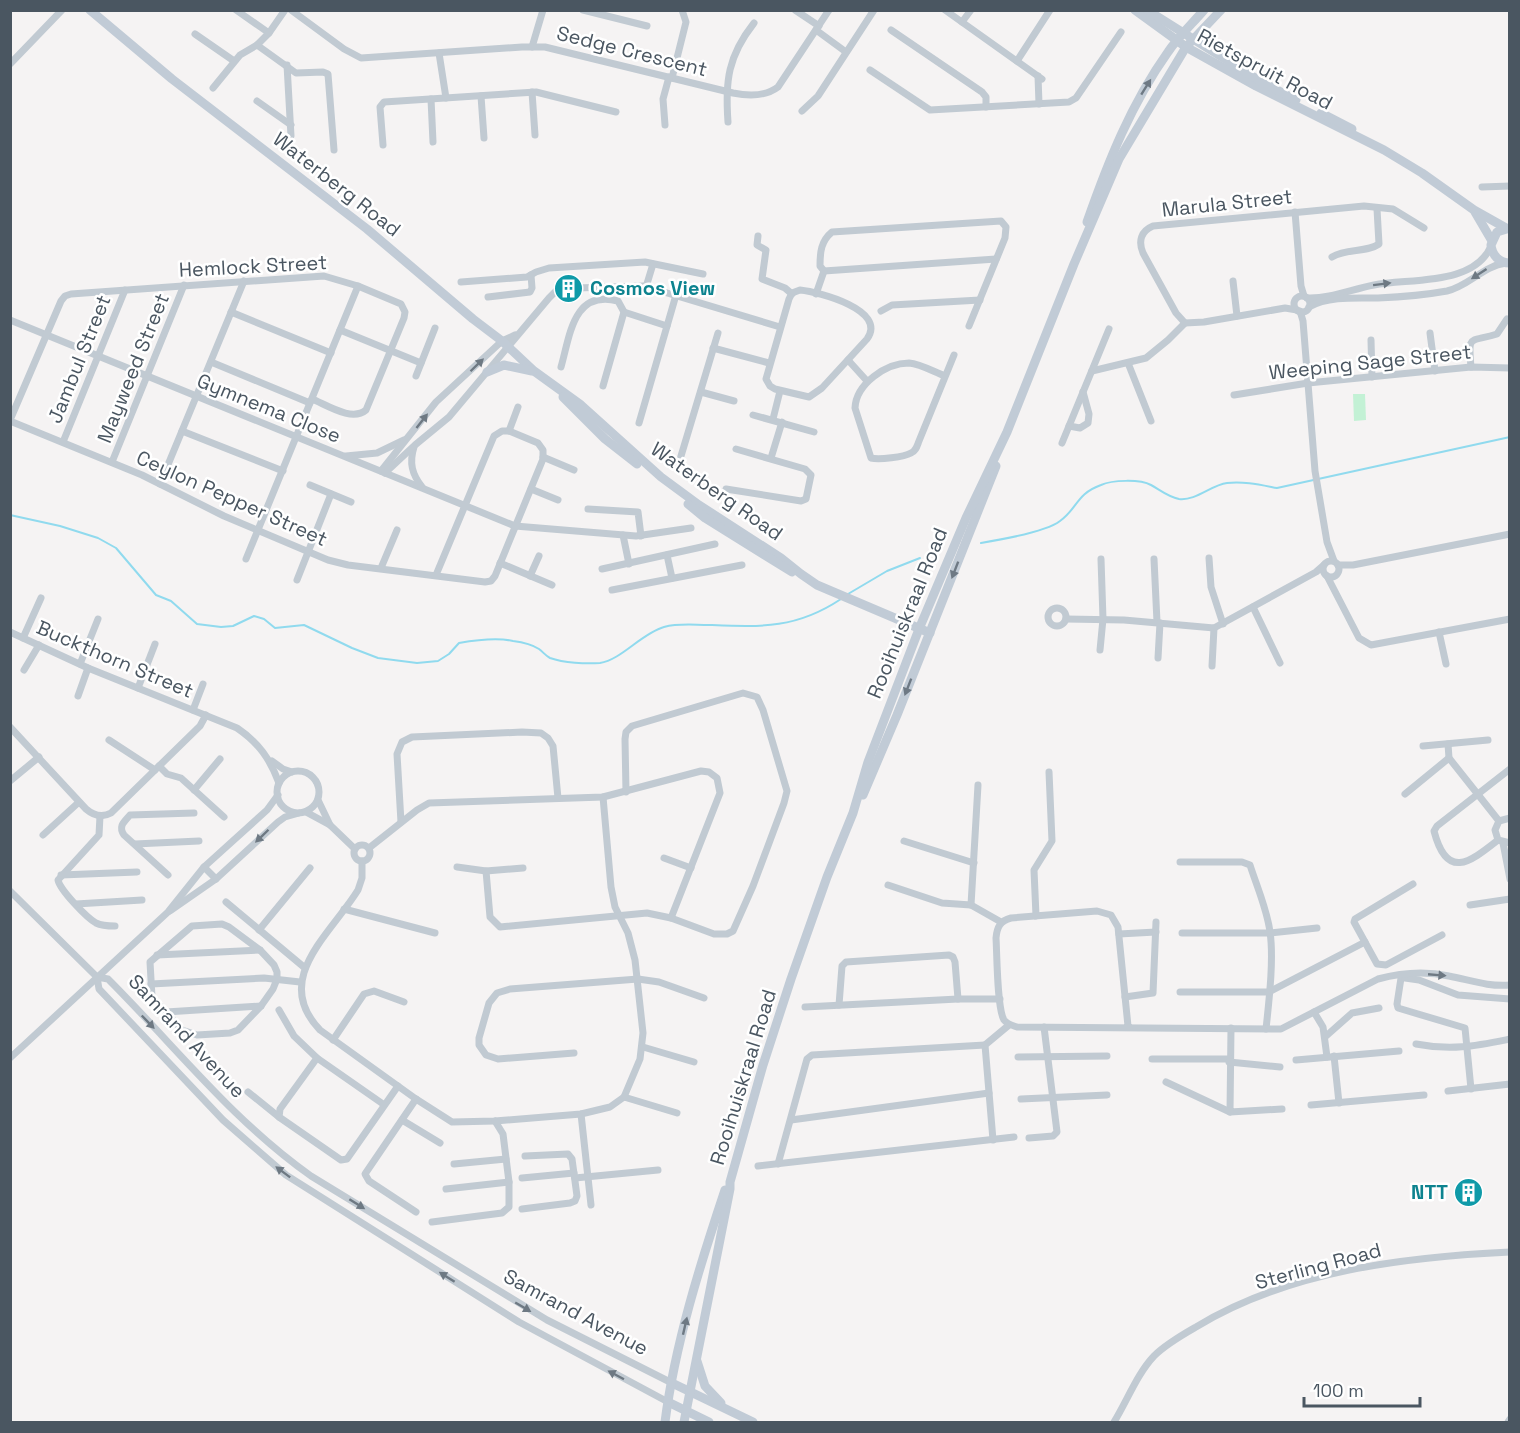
<svg xmlns="http://www.w3.org/2000/svg" width="1520" height="1433" font-family="'Space Grotesk',sans-serif">
<style>
.green{fill:#c3f1d5}
.lines{fill:none;stroke-linecap:round;stroke-linejoin:round}
.stream{stroke:#90daee;stroke-width:2}
.street-tunnel{stroke:#caccce;stroke-width:7;stroke-dasharray:7 3.5;stroke-linecap:butt}
.street{stroke:#c1cad2;stroke-width:7}
.secondary{stroke:#c1cbd6;stroke-width:9}
.oneway{fill:#6e7984}
.oneway2{fill:#6e7983}
.labels{text-anchor:middle;stroke-width:5;stroke-linejoin:round;paint-order:stroke}
.street-label{font-size:20px;fill:#4a5661;stroke:#fff}
.culture-label{font-size:20px;font-weight:bold;fill:#0d838f;stroke:#fff;text-anchor:start}
</style>
<rect width="100%" height="100%" fill="#f5f3f3"/>
<!-- green -->
<polygon class="green" points="1353,394 1365,394 1366,420 1354,421"/>
<g class="lines">
<!-- stream -->
<g class="stream">
<path d="M 10,515 L 60,526 L 98,538 L 116,548 L 156,595 L 171,601 L 197,624 L 221,627 L 233,626 L 254,616 L 264,619 L 275,628 L 304,625 L 352,648 L 378,658 L 417,663 L 438,661 L 449,654 L 459,643 C 476,640 496,637 513,641 C 521,642 533,645 539,649 C 543,652 546,656 550,658 C 564,663 586,664 600,663 C 621,660 642,633 664,627 C 679,623 693,625 709,625 C 761,627 796,629 841,599"/>
<path d="M 981,543 C 999,540 1046,532 1060,521 C 1078,508 1076,494 1101,485 C 1112,480 1140,479 1151,485 C 1160,490 1168,497 1179,499 C 1196,501 1211,485 1227,483 C 1244,481 1261,485 1277,488 L 1510,437"/>
<polyline points="848,594 887,571 920,558"/>
</g>
<!-- street-tunnel -->
<polyline class="street-tunnel" points="563,289 576,288"/>
<!-- street -->
<g class="street">
<polyline points="236,10 269,33"/>
<path d="M 291,10 L 344,49 L 361,58 L 522,47 L 545,47 L 733,93 C 748,96 765,97 778,87 L 829,10"/>
<polyline points="583,10 647,26"/>
<polyline points="795,10 819,26"/>
<polyline points="945,10 1042,79"/>
<polyline points="962,22 971,10"/>
<polyline points="816,30 846,52"/>
<polyline points="891,30 982,92 986,97 986,107"/>
<polyline points="195,34 234,61"/>
<polyline points="257,45 296,73 323,72 328,74 334,150"/>
<polyline points="532,47 543,10"/>
<polyline points="439,53 446,98"/>
<polyline points="1017,61 1050,10"/>
<polyline points="10,64 62,10"/>
<polyline points="870,70 930,110 1069,102 1076,98 1121,32"/>
<polyline points="1038,76 1039,104"/>
<polyline points="672,78 686,22 682,10"/>
<polyline points="213,88 240,55 257,45 269,33 285,10"/>
<polyline points="532,92 535,135"/>
<polyline points="481,96 484,138"/>
<polyline points="431,99 433,142"/>
<polyline points="257,101 291,125"/>
<polyline points="802,111 818,96 874,10"/>
<path d="M 728,122 C 725,81 728,56 754,23"/>
<polyline points="665,125 663,99 669,77"/>
<polyline points="286,143 291,136 287,65"/>
<polyline points="383,145 380,107 384,102 536,92 616,112"/>
<polyline points="1482,187 1510,186"/>
<polyline points="1295,212 1301,286 1304,296"/>
<polyline points="758,236 757,245 766,250 762,279 785,288 792,294"/>
<path d="M 1332,257 C 1347,248 1366,253 1379,244 L 1377,209"/>
<polyline points="824,271 996,259"/>
<polyline points="1233,281 1237,316"/>
<polyline points="461,282 527,277 536,272 549,268 645,262 703,274"/>
<polyline points="646,287 653,264"/>
<polyline points="576,288 644,286 780,327"/>
<path d="M 800,290 C 819,292 888,310 867,339 L 822,388 L 809,397 L 775,389 L 770,386 L 766,379 L 789,299 L 792,293 Z"/>
<path d="M 816,294 L 824,271 L 820,266 C 820,252 821,241 832,232 L 1001,221 L 1006,227 L 1005,238 L 969,326"/>
<circle cx="1302" cy="304" r="8"/>
<polyline points="488,297 530,292 532,288 531,275"/>
<path d="M 1307,298 C 1330,299 1352,289 1374,285 C 1410,278 1474,286 1491,246"/>
<path d="M 1309,307 C 1328,296 1356,298 1378,298 C 1401,297 1425,295 1447,291 C 1469,286 1483,266 1506,263"/>
<path d="M 1297,310 L 1285,308 L 1204,322 L 1185,323 L 1176,313 L 1143,253 C 1138,241 1141,231 1153,226 L 1364,206 L 1393,209 L 1424,228"/>
<polyline points="881,311 892,305 980,300"/>
<polyline points="1300,311 1303,321 1315,471 1327,542 1334,561"/>
<polyline points="231,312 331,353"/>
<polyline points="624,312 667,326"/>
<polyline points="10,320 515,526 636,536 691,528"/>
<polyline points="340,330 421,363"/>
<polyline points="1430,333 1435,371"/>
<polyline points="1371,340 1372,377"/>
<polyline points="713,348 769,363"/>
<polyline points="848,360 867,381"/>
<polyline points="211,362 310,403"/>
<polyline points="1128,363 1151,421"/>
<path d="M 561,367 C 570,336 573,289 618,301 L 624,312 L 603,386"/>
<path d="M 1471,367 C 1468,333 1469,343 1497,334 L 1507,319"/>
<polyline points="1092,371 1146,358 1168,340 1185,323"/>
<polyline points="416,376 435,328"/>
<path d="M 945,376 C 934,372 921,364 909,363 C 886,363 856,384 855,408 L 871,458 C 879,460 904,457 911,453 C 916,451 917,446 919,441 L 954,355"/>
<polyline points="701,392 734,401"/>
<polyline points="1234,395 1308,383 1471,367 1510,368"/>
<polyline points="753,415 814,432"/>
<polyline points="773,419 780,391"/>
<path d="M 10,420 L 61,301 L 65,296 L 71,294 L 324,276 L 358,286 L 401,304 L 405,312 L 404,318 L 366,410 C 352,422 327,405 312,399"/>
<polyline points="10,421 142,475 224,516 328,560 348,565 485,582 491,581 495,576 543,459 543,450 538,443 509,431 502,431 494,436 436,575"/>
<polyline points="639,423 676,295"/>
<polyline points="1069,426 1080,428 1088,423 1089,414 1083,392"/>
<polyline points="182,431 283,471"/>
<polyline points="509,431 518,407"/>
<polyline points="63,442 125,290"/>
<polyline points="1062,443 1109,329"/>
<path d="M 414,447 C 409,463 412,474 422,487"/>
<polyline points="346,456 377,453 404,440"/>
<polyline points="543,457 574,470"/>
<polyline points="771,458 782,422"/>
<polyline points="112,462 184,285"/>
<polyline points="678,466 718,333"/>
<polyline points="381,471 436,402 502,341 515,335"/>
<polyline points="385,473 415,445 449,417 549,298 556,291 563,289"/>
<polyline points="160,484 244,281"/>
<polyline points="310,485 351,502"/>
<polyline points="531,489 558,500"/>
<polyline points="726,489 801,501 806,499 811,475 805,469 736,449"/>
<polyline points="588,509 638,512 641,536"/>
<polyline points="623,535 629,564"/>
<polyline points="667,555 672,578"/>
<polyline points="1209,558 1211,587 1223,624"/>
<polyline points="246,559 358,286"/>
<polyline points="1154,559 1157,622"/>
<circle cx="1331" cy="569" r="8"/>
<polyline points="500,563 552,585"/>
<polyline points="1338,565 1353,565 1510,534"/>
<polyline points="381,568 397,530"/>
<polyline points="602,569 715,544"/>
<polyline points="530,576 539,556"/>
<polyline points="1327,576 1359,638 1371,645 1510,619"/>
<polyline points="297,580 331,494"/>
<polyline points="612,590 742,565"/>
<polyline points="1253,607 1280,663"/>
<circle cx="1057" cy="617" r="9"/>
<polyline points="1066,619 1124,620 1214,628 1316,572 1324,565"/>
<path d="M 10,632 L 88,668 L 237,728 C 259,743 270,759 279,783"/>
<polyline points="1439,632 1446,664"/>
<polyline points="23,638 41,598"/>
<polyline points="1100,650 1103,619 1101,559"/>
<polyline points="1158,658 1160,623"/>
<polyline points="80,664 98,619"/>
<polyline points="1212,666 1214,628"/>
<polyline points="24,670 39,645"/>
<polyline points="138,688 155,644"/>
<polyline points="78,696 88,668"/>
<polyline points="193,710 203,684"/>
<path d="M 10,727 L 86,809 C 93,815 102,818 111,813 L 200,726 L 206,715"/>
<polyline points="109,740 155,770"/>
<polyline points="1448,744 1449,758 1499,821"/>
<polyline points="1423,746 1488,740"/>
<polyline points="272,761 283,769 292,772"/>
<polyline points="159,766 167,774 181,778 224,817"/>
<circle cx="298" cy="792" r="21"/>
<polyline points="10,781 39,757"/>
<polyline points="194,790 220,759"/>
<polyline points="1405,794 1449,758"/>
<polyline points="318,800 330,825"/>
<polyline points="306,812 330,825 355,849"/>
<path d="M 100,816 L 99,835 L 58,880 C 60,890 87,918 96,923 C 102,926 108,926 115,926"/>
<polyline points="1510,818 1499,821 1495,830 1498,840 1510,843"/>
<polyline points="401,822 397,754 402,742 412,737 522,732 541,733 548,738 553,746 558,798"/>
<polyline points="43,835 79,802"/>
<path d="M 1498,840 C 1470,862 1447,881 1434,831 L 1437,826 L 1510,769"/>
<polyline points="904,841 974,863"/>
<polyline points="1503,843 1510,879"/>
<polyline points="135,844 199,841"/>
<circle cx="362" cy="853" r="8"/>
<polyline points="369,848 417,810 429,803 603,797 701,771 709,772 717,778 720,793 671,918"/>
<polyline points="664,858 691,868"/>
<path d="M 362,861 L 362,878 L 358,890 C 331,934 271,979 320,1030 L 416,1099 L 452,1122 L 495,1121 L 581,1114 L 610,1107 L 624,1097 L 640,1059 L 643,1033 L 635,960 L 628,933 L 615,907 L 611,887 L 603,797"/>
<path d="M 1180,862 L 1242,862 L 1250,865 C 1257,887 1267,909 1270,932 C 1274,959 1269,1001 1266,1029"/>
<polyline points="204,867 216,879"/>
<polyline points="457,867 486,871 523,868"/>
<polyline points="486,871 490,917 500,927 647,913 671,918 714,934 727,934 733,931 753,886 784,803 787,791 763,710 757,697 743,693 632,726 626,732 625,739 626,792"/>
<polyline points="61,875 137,872"/>
<path d="M 168,875 L 124,835 C 118,826 124,822 130,815 L 194,813"/>
<polyline points="1413,884 1355,919 1354,922 1377,964 1386,965 1442,935"/>
<polyline points="888,885 942,903 971,905 1001,922"/>
<polyline points="10,891 97,977"/>
<polyline points="226,902 305,968"/>
<polyline points="76,904 142,900"/>
<polyline points="971,905 978,785"/>
<polyline points="1470,905 1510,899"/>
<polyline points="344,909 435,933"/>
<polyline points="170,911 216,879 278,822 285,817 299,813"/>
<polyline points="1036,916 1034,870 1052,841 1049,772"/>
<polygon points="222,924 229,927 260,950 274,965 277,972 277,979 273,989 261,1006 238,1030 230,1033 197,1035 182,1030 152,997 150,962 192,926"/>
<polyline points="259,930 310,868"/>
<polyline points="1182,933 1270,933 1317,928"/>
<polyline points="1119,934 1156,932"/>
<polyline points="157,955 260,950"/>
<polyline points="1401,978 1397,1004 1398,1008 1465,1028 1471,1089"/>
<polyline points="1405,978 1419,980 1458,995 1510,999"/>
<polyline points="151,984 264,978 300,982"/>
<polyline points="1180,992 1269,992 1365,942"/>
<polyline points="1125,997 1153,993 1156,922"/>
<polyline points="839,1005 842,966 846,962 949,955 953,957 955,962 958,999"/>
<polyline points="805,1007 958,999 1000,999"/>
<polyline points="279,1010 294,1036 317,1058 383,1104"/>
<polyline points="166,1012 261,1006"/>
<polyline points="1314,1012 1323,1027 1327,1057"/>
<path d="M 1128,1026 L 1118,927 L 1111,915 L 1097,911 L 1011,918 C 1000,921 997,927 996,938 C 997,953 997,1009 1004,1020 C 1007,1024 1011,1025 1017,1027 L 1281,1029 L 1378,979 C 1400,973 1426,971 1449,976 C 1470,980 1488,987 1510,985"/>
<polyline points="1231,1028 1230,1112 1282,1109"/>
<polyline points="1325,1037 1352,1013 1379,1008"/>
<polyline points="333,1040 364,994 374,991 404,1002"/>
<path d="M 1416,1044 C 1452,1051 1475,1046 1510,1039"/>
<polyline points="643,1047 694,1062"/>
<polyline points="574,1053 498,1059 486,1055 479,1045 479,1038 489,1003 497,993 510,989 638,979 659,982 704,998"/>
<polyline points="1334,1056 1339,1103"/>
<polyline points="1018,1057 1107,1056"/>
<polyline points="10,1058 168,912 204,867 267,810 278,795"/>
<polyline points="317,1058 280,1109 279,1117 341,1160 347,1159 398,1086"/>
<polyline points="1152,1059 1230,1059"/>
<polyline points="1296,1060 1399,1051"/>
<polyline points="1229,1062 1280,1067"/>
<polyline points="1166,1082 1230,1112"/>
<polyline points="1448,1091 1510,1084"/>
<polyline points="248,1092 279,1117"/>
<polyline points="624,1097 677,1113"/>
<polyline points="416,1099 365,1174 369,1181 416,1212"/>
<polyline points="1021,1099 1107,1095"/>
<polyline points="1311,1105 1424,1095"/>
<polyline points="581,1114 591,1205"/>
<polyline points="402,1120 440,1143"/>
<polyline points="791,1120 989,1093"/>
<polyline points="1029,1138 1053,1136 1057,1132 1044,1027"/>
<polyline points="993,1140 985,1045 1009,1025"/>
<polyline points="454,1164 506,1159"/>
<polyline points="778,1164 807,1059 812,1055 985,1045"/>
<polyline points="758,1166 1014,1137"/>
<polyline points="522,1178 574,1173"/>
<polyline points="575,1178 658,1170"/>
<polyline points="446,1189 509,1182"/>
<polyline points="522,1209 570,1203 575,1201 577,1196 572,1159 568,1154 525,1156"/>
<polyline points="432,1222 502,1213 509,1207 509,1182 503,1134 495,1121"/>
<path d="M 668,1402 L 519,1322 L 286,1175 L 223,1120 L 99,989 L 97,977 L 108,979 C 176,1047 232,1120 311,1176 L 547,1320 L 672,1383"/>
<path d="M 1114,1422 C 1127,1401 1137,1374 1154,1356 C 1166,1344 1182,1335 1196,1327 C 1288,1271 1404,1257 1510,1252"/>
<polyline points="1508,1422 1510,1419"/>
</g>
<!-- secondary -->
<g class="secondary">
<polyline points="90,10 172,79 367,229 473,319 502,341 534,371 581,405 661,477 699,505 781,558 801,574 817,585 930,633"/>
<polyline points="1135,10 1186,47 1256,86 1384,150 1422,173 1474,210 1506,228"/>
<polyline points="1147,10 1260,81 1296,100"/>
<polyline points="1321,113 1352,129"/>
<polyline points="1475,212 1492,241"/>
<path d="M 1087,222 C 1108,162 1131,104 1168,52 C 1178,37 1192,24 1204,10"/>
<path d="M 1510,228 L 1497,232 L 1491,245 C 1492,255 1499,263 1510,263"/>
<polyline points="487,372 504,365 532,371"/>
<polyline points="563,397 605,439 637,464"/>
<polyline points="688,504 705,518 792,572"/>
<polyline points="863,795 897,715 996,466"/>
<polyline points="697,1361 705,1386 721,1403"/>
<polyline points="672,1383 753,1422"/>
<polyline points="668,1402 709,1422"/>
<path d="M 665,1422 C 675,1344 700,1265 725,1190"/>
<polyline points="684,1422 730,1189 730,1182 763,1065 791,979 827,877 853,813 868,762 919,629 966,518 1007,432 1074,264 1119,159 1186,47 1221,10"/>
</g>
</g>
<!-- one-way arrows -->
<defs><path id="oneway-solid" d="M-6-.8H1V-3.2L6.5 0L1 3.2V.8H-6Z" transform="scale(1.5)"/></defs>
<g class="oneway">
<use href="#oneway-solid" transform="translate(1146 87) rotate(-58)"/>
<use href="#oneway-solid" transform="translate(955 570) rotate(111)"/>
<use href="#oneway-solid" transform="translate(908 687) rotate(111)"/>
<use href="#oneway-solid" transform="translate(685 1326) rotate(-77)"/>
</g>
<g class="oneway2">
<use href="#oneway-solid" transform="translate(1479 274) rotate(147)"/>
<use href="#oneway-solid" transform="translate(1382 284) rotate(-7)"/>
<use href="#oneway-solid" transform="translate(477 365) rotate(-44)"/>
<use href="#oneway-solid" transform="translate(422 421) rotate(-52)"/>
<use href="#oneway-solid" transform="translate(262 836) rotate(136)"/>
<use href="#oneway-solid" transform="translate(1437 975) rotate(5)"/>
<use href="#oneway-solid" transform="translate(148 1022) rotate(46)"/>
<use href="#oneway-solid" transform="translate(283 1172) rotate(-143)"/>
<use href="#oneway-solid" transform="translate(357 1204) rotate(32)"/>
<use href="#oneway-solid" transform="translate(447 1277) rotate(-148)"/>
<use href="#oneway-solid" transform="translate(523 1307) rotate(30)"/>
<use href="#oneway-solid" transform="translate(616 1375) rotate(-152)"/>
</g>
<!-- icons -->
<defs>
<symbol id="building-disc" viewBox="-11 -11 22 22"><circle r="9.5" fill="#0f9aa8" stroke="#fff"/><path d="M-4-6H4V6H1V3H-1V6H-4ZM-2.5-4.3h1.7v1.8h-1.7ZM.8-4.3h1.7v1.8H.8ZM-2.5-1h1.7V.8h-1.7ZM.8-1h1.7V.8H.8Z" fill="#fff"/></symbol>
</defs>
<g fill-rule="evenodd">
<use href="#building-disc" x="552" y="272" width="33" height="33"/>
<use href="#building-disc" x="1452" y="1176" width="33" height="33"/>
</g>
<g class="labels">
<!-- street labels -->
<g class="street-label">
<text transform="translate(632 51) rotate(14)" y="7">Sedge Crescent</text>
<text transform="translate(1265 69) rotate(28)" y="7">Rietspruit Road</text>
<text transform="translate(337 184) rotate(38)" y="7">Waterberg Road</text>
<text transform="translate(1227 203) rotate(-6)" y="7">Marula Street</text>
<text transform="translate(253 266) rotate(-3)" y="7">Hemlock Street</text>
<text transform="translate(79 359) rotate(-68)" y="7">Jambul Street</text>
<text transform="translate(1370 362) rotate(-6)" y="7">Weeping Sage Street</text>
<text transform="translate(133 368) rotate(-68)" y="7">Mayweed Street</text>
<text transform="translate(269 408) rotate(22)" y="7">Gymnema Close</text>
<text transform="translate(717 491) rotate(35)" y="7">Waterberg Road</text>
<text transform="translate(232 498) rotate(24)" y="7">Ceylon Pepper Street</text>
<text transform="translate(907 613) rotate(-68)" y="7">Rooihuiskraal Road</text>
<text transform="translate(115 659) rotate(23)" y="7">Buckthorn Street</text>
<text transform="translate(187 1036) rotate(47)" y="7">Samrand Avenue</text>
<text transform="translate(743 1077) rotate(-73)" y="7">Rooihuiskraal Road</text>
<text transform="translate(1318 1266) rotate(-15)" y="7">Sterling Road</text>
<text transform="translate(576 1312) rotate(28)" y="7">Samrand Avenue</text>
</g>
<!-- culture labels -->
<g class="culture-label">
<text x="590" y="295">Cosmos View</text>
<text x="1448" y="1199" text-anchor="end">NTT</text>
</g>
</g>
<!-- border -->
<rect width="1520" height="1433" fill="none" stroke="#4a5661" stroke-width="24"/>
<!-- scale -->
<path d="M1304 1397v9h116v-9" fill="none" stroke="#4a5661" stroke-width="3"/>
<text x="1313" y="1397" font-size="18" fill="#4a5661" stroke="#ffffff" stroke-width="4.5" paint-order="stroke">100 m</text>
</svg>
